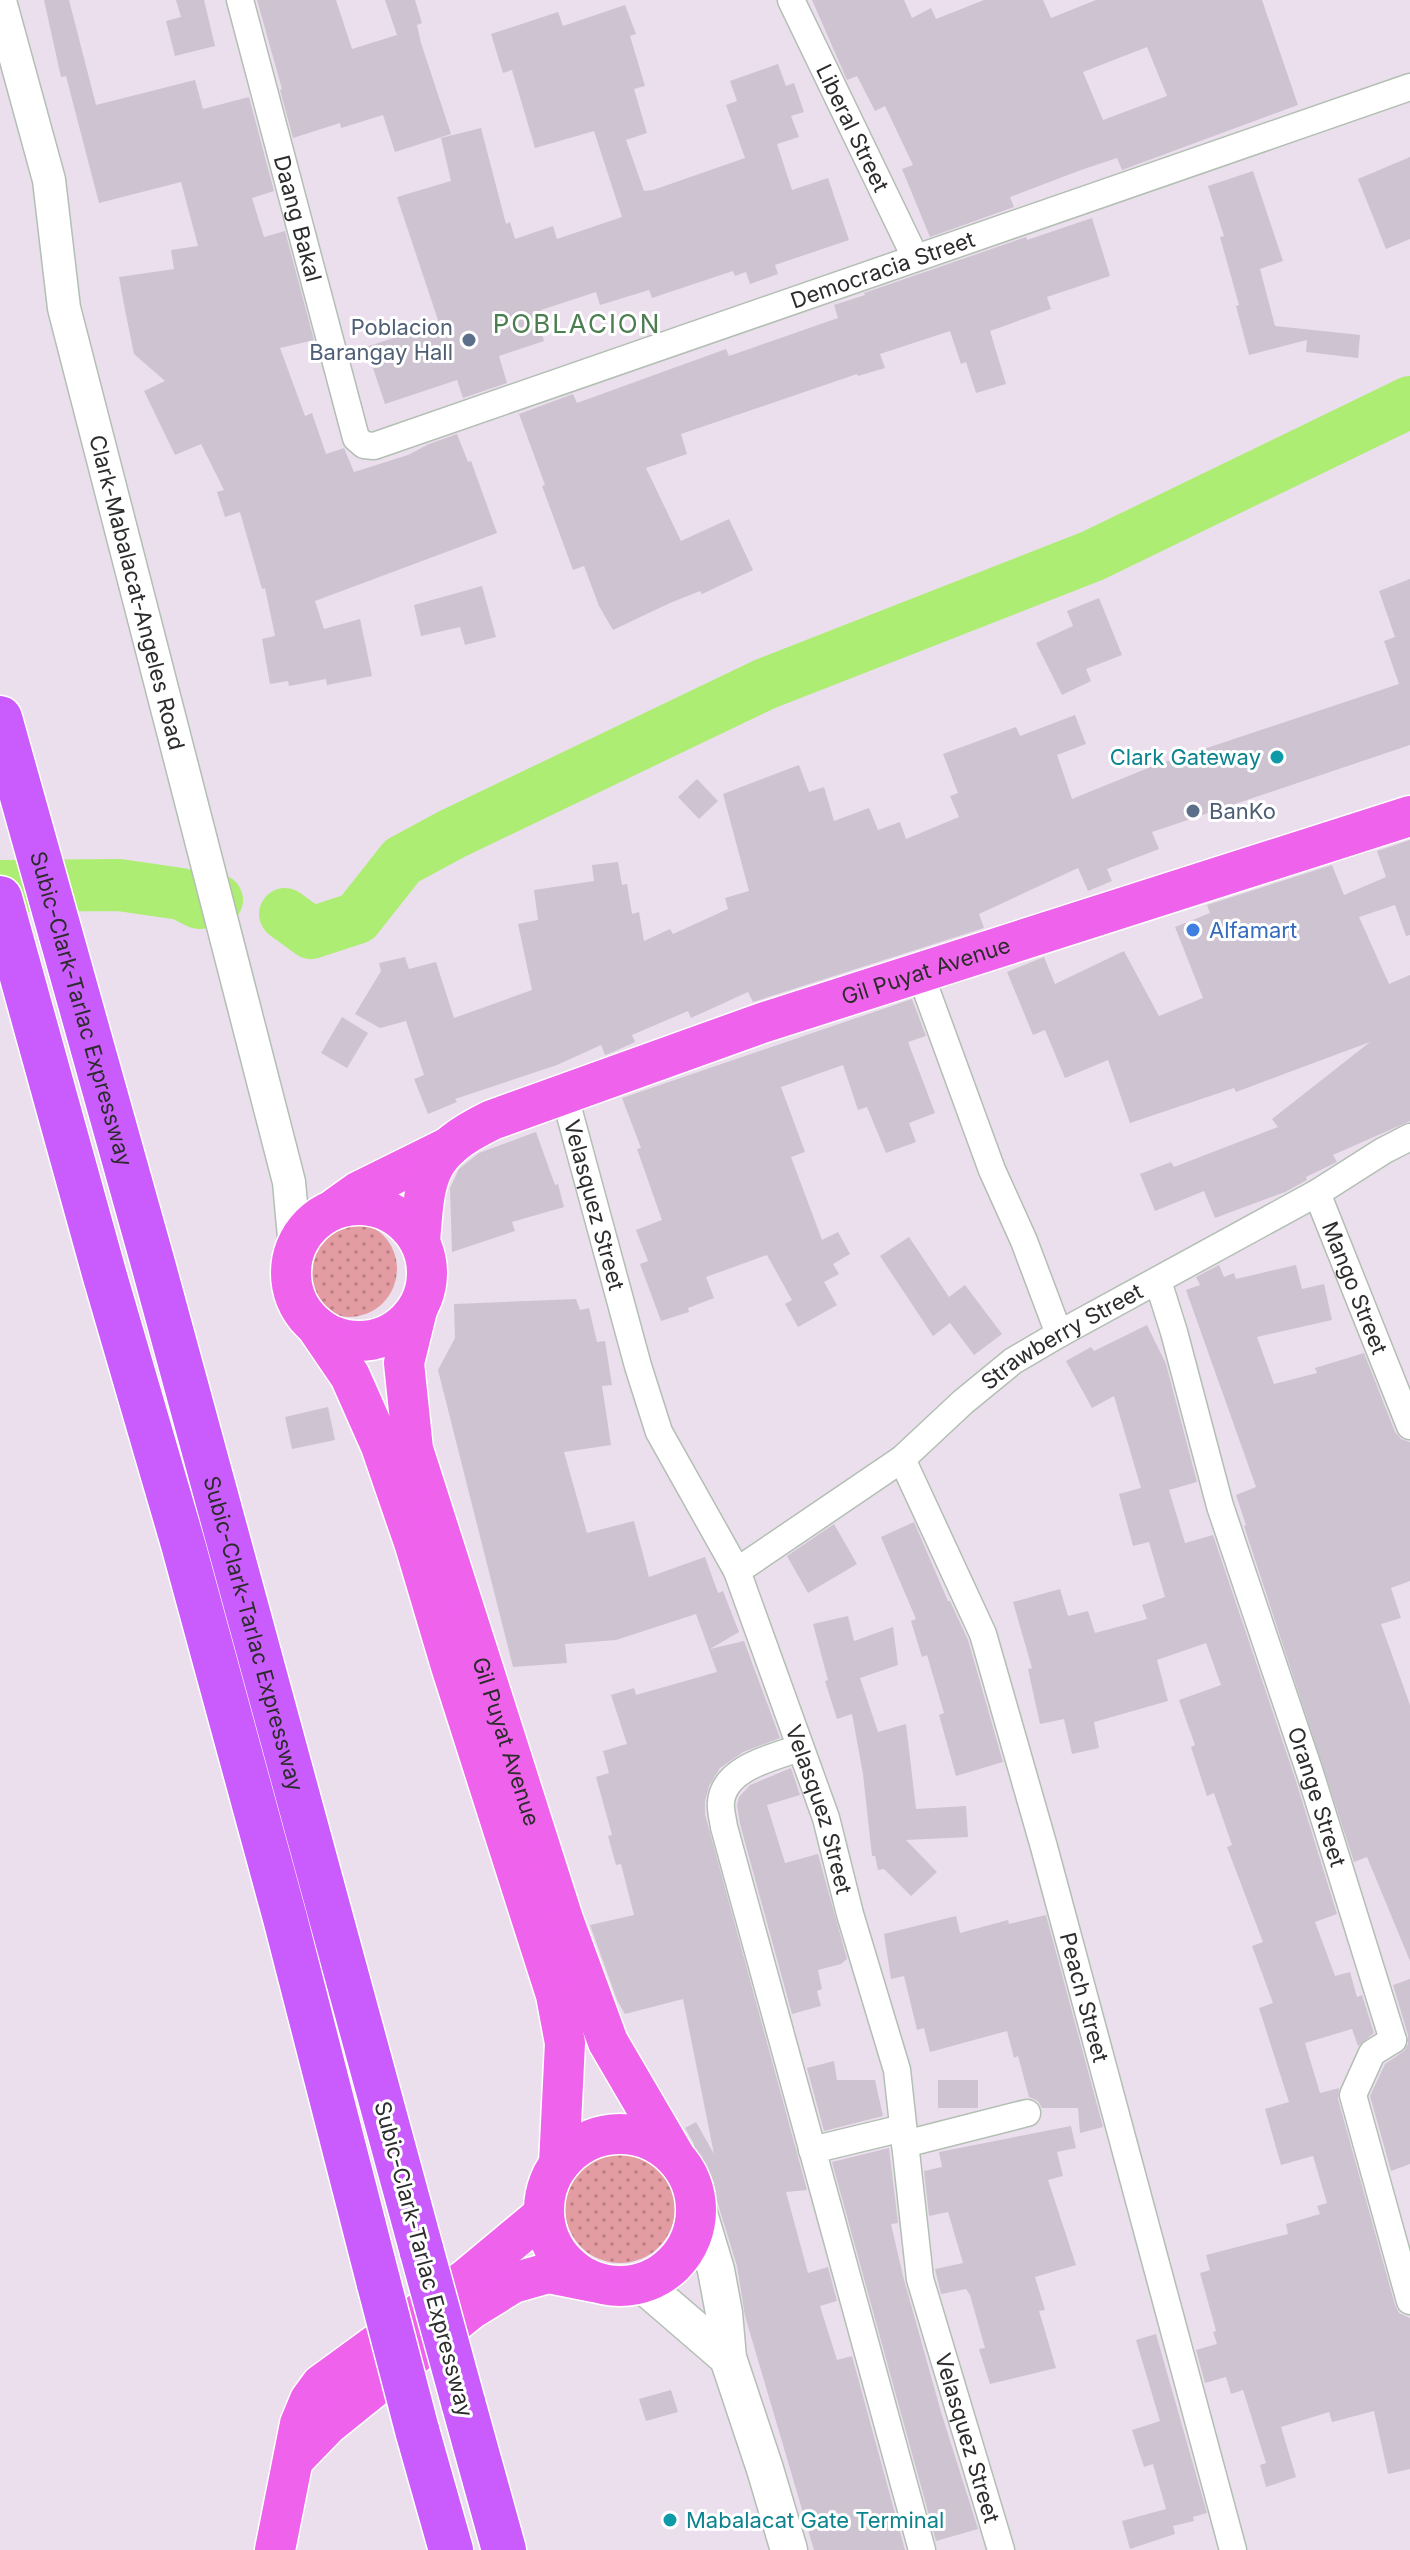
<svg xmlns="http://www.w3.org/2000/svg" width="1410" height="2550" font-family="Inter,sans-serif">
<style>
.grass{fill:url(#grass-dots)}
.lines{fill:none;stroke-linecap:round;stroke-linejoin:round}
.river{stroke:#aeed74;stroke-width:52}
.building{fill:#cec3d0;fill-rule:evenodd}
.minor-casing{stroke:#b2bfb3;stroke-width:29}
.tertiary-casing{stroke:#b2bfb3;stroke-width:35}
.secondary-casing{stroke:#b2bfb3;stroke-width:39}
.primary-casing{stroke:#fff;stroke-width:43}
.motorway-casing{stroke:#fff;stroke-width:47}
.minor{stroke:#fff;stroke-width:26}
.tertiary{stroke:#fff;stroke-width:32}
.secondary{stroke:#fff;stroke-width:36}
.primary{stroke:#ef62ec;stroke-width:40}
.motorway{stroke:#ca5bfc;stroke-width:44}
.motorway-bridge-casing{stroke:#fff;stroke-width:47;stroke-linecap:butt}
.motorway-bridge{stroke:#ca5bfc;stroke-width:44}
.service-dot{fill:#5c6f8a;stroke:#fff;stroke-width:3}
.culture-dot{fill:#0f9aa8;stroke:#fff;stroke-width:3}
.shop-dot{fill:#3f7fe0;stroke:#fff;stroke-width:3}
.labels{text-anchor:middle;stroke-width:6;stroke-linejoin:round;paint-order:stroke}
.street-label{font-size:22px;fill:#2c2c2c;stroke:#fff}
.service-label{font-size:22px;fill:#4e5e75;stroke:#fff;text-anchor:end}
.culture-label{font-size:22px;fill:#0d838f;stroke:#fff;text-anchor:end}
.shop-label{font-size:22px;fill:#366cbe;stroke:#fff;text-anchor:start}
.quarter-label{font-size:26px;letter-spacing:2px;fill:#4c7d50;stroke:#fff}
</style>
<defs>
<pattern id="grass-dots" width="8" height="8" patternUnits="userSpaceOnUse" patternTransform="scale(2)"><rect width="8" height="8" fill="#e39ca2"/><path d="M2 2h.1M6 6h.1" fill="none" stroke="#b87f84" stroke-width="1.8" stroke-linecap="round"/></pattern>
</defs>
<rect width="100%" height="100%" fill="#ebdfed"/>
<!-- grass -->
<g class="grass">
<circle cx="349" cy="1269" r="48"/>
<circle cx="620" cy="2208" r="55"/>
</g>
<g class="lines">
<!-- river -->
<g class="river">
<polyline points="0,886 119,885 181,894 199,903 217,900"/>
<polyline points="285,914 311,933 357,918 402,861 452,834 765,684 1092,556 1410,402"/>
</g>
</g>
<!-- building -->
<g class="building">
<polygon points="44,0 69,0 96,105 195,80 203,109 249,97 274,191 252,198 264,237 285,231 314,340 280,348 305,416 312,413 326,454 344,448 354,472 408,455 429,444 457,434 468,462 471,461 497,533 315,601 324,629 360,619 372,676 327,685 326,679 289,686 288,681 270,684 262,639 275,636 265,588 262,589 240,512 225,517 217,492 224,490 201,444 175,455 144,391 165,381 134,354 125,310 119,277 174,269 171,250 198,246 181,182 99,203 66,76 61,77"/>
<polygon points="176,0 204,0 215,46 175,56 166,21 181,17"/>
<polygon points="257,0 336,0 352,49 397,35 385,0 415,0 422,23 417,25 421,43 451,134 395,152 383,115 341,128 340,123 293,138 280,90 282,89"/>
<path d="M 812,0 L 904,0 L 912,18 L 931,8 L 936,19 L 984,0 L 1043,0 L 1051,18 L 1096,0 L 1262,0 L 1298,105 L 1122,170 L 1117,158 L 1081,170 L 1010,197 L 1014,207 L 930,237 L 902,169 L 913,165 L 885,106 L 875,111 L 857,76 L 847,80 ZM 1147,47 L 1167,96 L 1103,120 L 1083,72 Z"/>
<polygon points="625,5 636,34 630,36 645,86 634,89 647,133 626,140 644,191 653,190 745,158 726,105 737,101 730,81 778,64 786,86 794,83 804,112 791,116 799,137 777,144 792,190 828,178 849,240 775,265 778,274 750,284 746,272 735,276 733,271 652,298 649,290 600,305 596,292 541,310 544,319 537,321 544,341 499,356 507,383 463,398 457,380 385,404 366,347 439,323 397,197 451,181 441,138 481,128 506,224 510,222 515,239 553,226 557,239 622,217 594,131 535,148 512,70 503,73 491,34 558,12 563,26"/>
<polygon points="1410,157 1410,239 1386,249 1358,179"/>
<polygon points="1253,171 1283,261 1260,269 1275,326 1360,335 1358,358 1306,352 1307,340 1249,355 1236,306 1239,305 1220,237 1224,236 1208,186"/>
<polygon points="1092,218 1110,276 1047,297 1051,309 990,331 1006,384 976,393 966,362 961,364 950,331 880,354 885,368 858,376 857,374 681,434 687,454 646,468 681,541 729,519 753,570 702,594 700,591 670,603 613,630 599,606 584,566 573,570 542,486 545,485 519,414 573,394 577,403 726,349 729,356 838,318 834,305 865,295 864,293 1026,237 1027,240"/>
<polygon points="1410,579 1410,745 1152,832 1159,849 1107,869 1112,881 1088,891 1078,868 979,914 984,928 753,1002 748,992 691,1018 688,1011 632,1035 635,1042 613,1052 605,1055 601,1045 557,1065 455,1099 457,1102 428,1114 414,1079 424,1075 406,1021 380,1028 355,1014 381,971 379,963 405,957 409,969 436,962 454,1018 532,990 518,924 538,920 534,890 594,881 592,865 618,862 622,885 627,884 632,914 639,912 644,941 670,929 673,934 728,909 725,898 749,891 723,794 799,765 809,792 824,787 834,821 869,808 878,830 900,822 906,839 959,817 950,796 958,793 943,754 1016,727 1020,736 1075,715 1086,744 1057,755 1072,799 1153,766 1399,684 1384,641 1395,637 1379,591"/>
<polygon points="482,586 496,637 465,645 460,627 421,636 414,605"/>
<polygon points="1099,598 1122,655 1086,669 1091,681 1062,695 1036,643 1073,626 1067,611"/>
<polygon points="697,779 718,801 699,819 678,797"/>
<polygon points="1410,840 1410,935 1406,936 1395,905 1359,917 1389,984 1410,975 1410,1121 1333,1155 1337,1162 1306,1177 1307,1180 1285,1192 1215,1218 1204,1191 1155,1211 1140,1174 1171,1162 1174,1167 1278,1127 1272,1119 1370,1042 1236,1092 1234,1088 1130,1123 1108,1060 1065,1078 1045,1030 1033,1035 1007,972 1044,957 1055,984 1124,951 1159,1016 1203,998 1175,927 1210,913 1207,905 1332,865 1344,895 1386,877 1377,851"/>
<polygon points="912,999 926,1036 908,1042 935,1113 909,1123 916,1142 886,1153 867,1107 858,1110 843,1065 781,1087 805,1152 791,1157 822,1240 838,1232 850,1254 833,1264 839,1274 824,1282 837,1305 798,1327 785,1304 792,1300 767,1255 706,1277 714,1298 688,1308 689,1312 661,1321 640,1264 648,1261 636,1230 662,1220 637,1149 641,1148 622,1098"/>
<polygon points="342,1017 368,1033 347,1068 321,1053"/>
<polygon points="536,1132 555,1185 558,1184 564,1207 512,1222 515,1231 452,1252 450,1188 459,1169 479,1153"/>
<polygon points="909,1237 949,1297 965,1285 1002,1334 974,1355 950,1323 933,1336 880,1256"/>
<polygon points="1219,1265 1224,1277 1234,1273 1236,1279 1296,1265 1302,1289 1324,1284 1332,1320 1257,1337 1274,1384 1317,1373 1315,1368 1364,1353 1395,1432 1401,1439 1410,1442 1410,1581 1391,1588 1401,1618 1381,1624 1410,1705 1410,1961 1367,1857 1354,1862 1244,1526 1246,1525 1236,1495 1256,1487 1186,1290 1200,1285 1196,1277"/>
<polygon points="576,1299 580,1310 589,1308 597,1342 605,1341 612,1385 602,1386 611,1445 564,1452 587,1533 634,1521 649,1577 705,1557 718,1593 723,1591 739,1632 710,1649 744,1641 780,1738 743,1752 720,1768 709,1786 705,1801 705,1814 807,2190 786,2192 808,2273 828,2267 837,2301 820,2306 837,2360 852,2356 905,2550 814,2550 745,2316 737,2266 717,2201 707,2189 696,2159 694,2144 685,2128 696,2122 714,2154 683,1999 625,2014 617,2000 590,1925 634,1915 621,1864 616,1865 608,1836 612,1835 596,1777 609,1773 603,1751 627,1744 611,1695 634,1688 636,1695 717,1672 696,1614 616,1640 565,1644 567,1663 513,1667 438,1370 455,1338 454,1304"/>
<polygon points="1147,1325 1166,1364 1197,1482 1169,1490 1185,1543 1213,1535 1295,1778 1337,1914 1315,1922 1335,1976 1350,1972 1357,1997 1362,1995 1374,2033 1358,2046 1352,2029 1305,2043 1320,2093 1339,2088 1338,2099 1395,2305 1399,2313 1410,2318 1410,2469 1388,2474 1374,2411 1332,2422 1329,2412 1281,2427 1296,2477 1266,2487 1260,2465 1266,2463 1243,2390 1231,2394 1226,2377 1205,2383 1196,2350 1217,2344 1213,2332 1216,2331 1200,2273 1210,2270 1206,2255 1288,2234 1286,2224 1320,2214 1317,2206 1327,2203 1313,2156 1281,2165 1265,2109 1289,2102 1259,2008 1273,2003 1252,1946 1263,1942 1227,1847 1232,1845 1214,1793 1207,1796 1191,1747 1195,1745 1179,1700 1221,1685 1206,1643 1157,1660 1168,1701 1094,1722 1099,1748 1072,1754 1064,1719 1040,1724 1028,1669 1032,1668 1013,1602 1060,1589 1068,1616 1088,1611 1095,1633 1147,1619 1142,1605 1165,1597 1149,1542 1133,1546 1119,1494 1141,1488 1114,1396 1092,1408 1066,1361 1091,1347 1094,1351"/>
<polygon points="328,1407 335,1440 292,1449 285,1417"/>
<polygon points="914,1522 948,1601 950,1601 968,1640 1003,1762 956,1776 939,1715 944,1713 927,1655 922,1657 911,1621 916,1619 881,1537"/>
<polygon points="834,1524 857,1564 808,1593 787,1556"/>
<polygon points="848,1616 854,1641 893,1627 898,1665 860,1678 878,1732 906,1724 916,1809 966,1806 968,1837 906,1840 937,1872 911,1896 884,1869 878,1870 875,1856 872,1856 863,1774 852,1714 837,1719 825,1681 828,1680 813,1624"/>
<polygon points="791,1768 800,1795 767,1805 785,1863 818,1854 847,1959 841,1964 818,1970 822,1989 817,1991 821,2006 792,2014 740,1824 737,1805 739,1797 750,1785"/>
<polygon points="1046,1915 1103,2127 1080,2133 1078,2108 1042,2108 1038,2101 1029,2097 1018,2056 1014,2058 1007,2031 930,2052 924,2028 917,2030 904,1976 891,1979 884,1934 956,1916 960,1933 1008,1920 1009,1924"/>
<polygon points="1410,1979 1410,2164 1391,2171 1370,2096 1385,2064 1404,2051 1408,2044 1408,2035 1393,1985"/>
<polygon points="834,2061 837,2080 875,2080 883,2116 824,2131 807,2068"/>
<rect x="938" y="2080" width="40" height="28"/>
<polygon points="1071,2126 1076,2148 1057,2152 1063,2176 1048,2180 1076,2265 1035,2277 1045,2310 1039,2311 1056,2368 990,2384 979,2349 985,2348 970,2295 966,2289 941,2294 935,2269 963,2263 948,2212 929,2216 924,2171 942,2167 939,2152"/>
<polygon points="889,2148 898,2223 891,2224 903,2276 941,2412 978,2529 936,2541 832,2162"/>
<polygon points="1156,2334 1207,2513 1193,2517 1194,2521 1173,2526 1175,2534 1130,2549 1122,2521 1166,2509 1153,2464 1144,2467 1132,2430 1160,2421 1136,2340"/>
<polygon points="671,2390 678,2412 646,2421 639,2399"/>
</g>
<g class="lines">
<defs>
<g id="minor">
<path id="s1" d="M 240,0 L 356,438 L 364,445 L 374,446 L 1410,87"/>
<path id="s2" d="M 791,0 L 915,257"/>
<polyline points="920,973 992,1170 1024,1241 1059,1334"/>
<path id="s3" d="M 564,1093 L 638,1366 L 659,1432 L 737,1571 L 826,1818 L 850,1914 L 897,2070 L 920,2279 L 1001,2550"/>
<path id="s4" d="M 1317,1193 L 1410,1426"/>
<path id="s5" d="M 1158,1281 L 1174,1332 L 1220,1506 L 1310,1773 L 1393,2040"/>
<path id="s6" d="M 902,1459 L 983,1634 L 1044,1847 L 1233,2550"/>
<path id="s7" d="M 737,1571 L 902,1459 L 963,1402 L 1013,1361 L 1059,1334 L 1317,1193 L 1383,1151 L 1410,1137"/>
<path d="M 800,1748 C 773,1757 724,1768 721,1802 C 720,1810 723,1819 724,1827 L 922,2550"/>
<polyline points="1393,2040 1372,2053 1353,2095 1410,2301"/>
<polyline points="905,2144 1027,2113"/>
<polyline points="812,2150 903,2128"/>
</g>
<g id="tertiary">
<path id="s8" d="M 0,1 L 49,180 L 64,308 L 289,1182 L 295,1248"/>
</g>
<g id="secondary">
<polyline points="697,2207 716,2270 724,2313 728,2358 765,2469 789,2550"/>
<polyline points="641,2283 728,2358"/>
</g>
<g id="primary">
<circle cx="359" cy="1273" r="68"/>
<polyline points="337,1207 358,1192 449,1147"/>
<path id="s9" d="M 420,1242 C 425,1174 426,1152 492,1120 L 762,1023 L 1410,816"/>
<path id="s10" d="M 417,1310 L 404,1363 L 413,1449 L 564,1922 L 608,2042 L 674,2155"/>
<polyline points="316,1326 350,1376 381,1446 415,1545 451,1666 556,1995 565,2043 559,2164"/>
<circle cx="620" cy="2210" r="76"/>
<polyline points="294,2459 327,2425 471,2309 513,2283 548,2273 593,2282"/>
<polyline points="275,2550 300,2424 310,2400 321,2385 465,2280 543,2215"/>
</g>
<g id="motorway">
<path id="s11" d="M 0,718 L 152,1260 L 422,2252"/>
<polyline points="0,898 104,1273 183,1544 285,1918 379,2284"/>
<polyline points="463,2402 504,2550"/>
<polyline points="417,2430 451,2550"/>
</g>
</defs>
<!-- minor casing -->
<use href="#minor" class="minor-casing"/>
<!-- tertiary casing -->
<use href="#tertiary" class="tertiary-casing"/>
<!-- secondary casing -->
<use href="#secondary" class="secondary-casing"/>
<!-- primary casing -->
<use href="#primary" class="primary-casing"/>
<!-- motorway casing -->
<use href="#motorway" class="motorway-casing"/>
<!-- minor -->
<use href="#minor" class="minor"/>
<!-- tertiary -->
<use href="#tertiary" class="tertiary"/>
<!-- secondary -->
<use href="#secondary" class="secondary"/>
<!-- primary -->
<use href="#primary" class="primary"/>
<!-- motorway -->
<use href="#motorway" class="motorway"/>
<defs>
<g id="motorway-bridge">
<polyline points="422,2252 463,2402"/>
<polyline points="379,2284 417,2430"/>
</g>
</defs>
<!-- motorway-bridge casing -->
<use href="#motorway-bridge" class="motorway-bridge-casing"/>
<!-- motorway-bridge -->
<use href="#motorway-bridge" class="motorway-bridge"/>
</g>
<!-- markers -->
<g class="service-dot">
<circle cx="469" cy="340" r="8"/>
<circle cx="1193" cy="811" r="8"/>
</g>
<g class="culture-dot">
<circle cx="1277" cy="757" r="8"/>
<circle cx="670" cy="2520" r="8"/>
</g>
<circle class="shop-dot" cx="1193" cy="930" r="8"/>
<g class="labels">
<!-- street labels -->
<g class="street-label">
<text dy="8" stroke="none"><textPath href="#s2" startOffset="142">Liberal Street</textPath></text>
<text dy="8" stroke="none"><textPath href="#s1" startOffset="226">Daang Bakal</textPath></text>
<text dy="8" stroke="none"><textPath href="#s1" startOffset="1012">Democracia Street</textPath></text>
<text dy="8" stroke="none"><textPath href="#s8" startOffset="608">Clark-Mabalacat-Angeles Road</textPath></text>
<text dy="8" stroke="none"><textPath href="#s9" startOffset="612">Gil Puyat Avenue</textPath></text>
<text dy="8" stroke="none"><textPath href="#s11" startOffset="302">Subic-Clark-Tarlac Expressway</textPath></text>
<text dy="8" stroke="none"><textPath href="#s3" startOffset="116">Velasquez Street</textPath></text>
<text dy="8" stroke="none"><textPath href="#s4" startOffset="102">Mango Street</textPath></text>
<text dy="8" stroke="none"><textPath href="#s7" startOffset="402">Strawberry Street</textPath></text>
<text dy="8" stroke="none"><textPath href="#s11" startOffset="950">Subic-Clark-Tarlac Expressway</textPath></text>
<text dy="8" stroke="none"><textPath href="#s10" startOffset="448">Gil Puyat Avenue</textPath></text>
<text dy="8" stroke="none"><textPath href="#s5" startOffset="540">Orange Street</textPath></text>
<text dy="8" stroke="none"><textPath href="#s3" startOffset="764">Velasquez Street</textPath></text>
<text dy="8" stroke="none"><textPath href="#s6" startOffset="570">Peach Street</textPath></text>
<text transform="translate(424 2259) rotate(75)" y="8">Subic-Clark-Tarlac Expressway</text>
<text dy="8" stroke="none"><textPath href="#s3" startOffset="1412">Velasquez Street</textPath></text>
</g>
<!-- service labels -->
<g class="service-label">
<text x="453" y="335">Poblacion<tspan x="453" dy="25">Barangay Hall</tspan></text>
<text x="1209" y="819" text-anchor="start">BanKo</text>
</g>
<!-- culture labels -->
<g class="culture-label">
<text x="1261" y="765">Clark Gateway</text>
<text x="686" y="2528" text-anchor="start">Mabalacat Gate Terminal</text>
</g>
<!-- shop labels -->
<g class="shop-label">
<text x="1209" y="938">Alfamart</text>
</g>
<!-- quarter labels -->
<g class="quarter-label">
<text x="577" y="333">POBLACION</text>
</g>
</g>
</svg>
